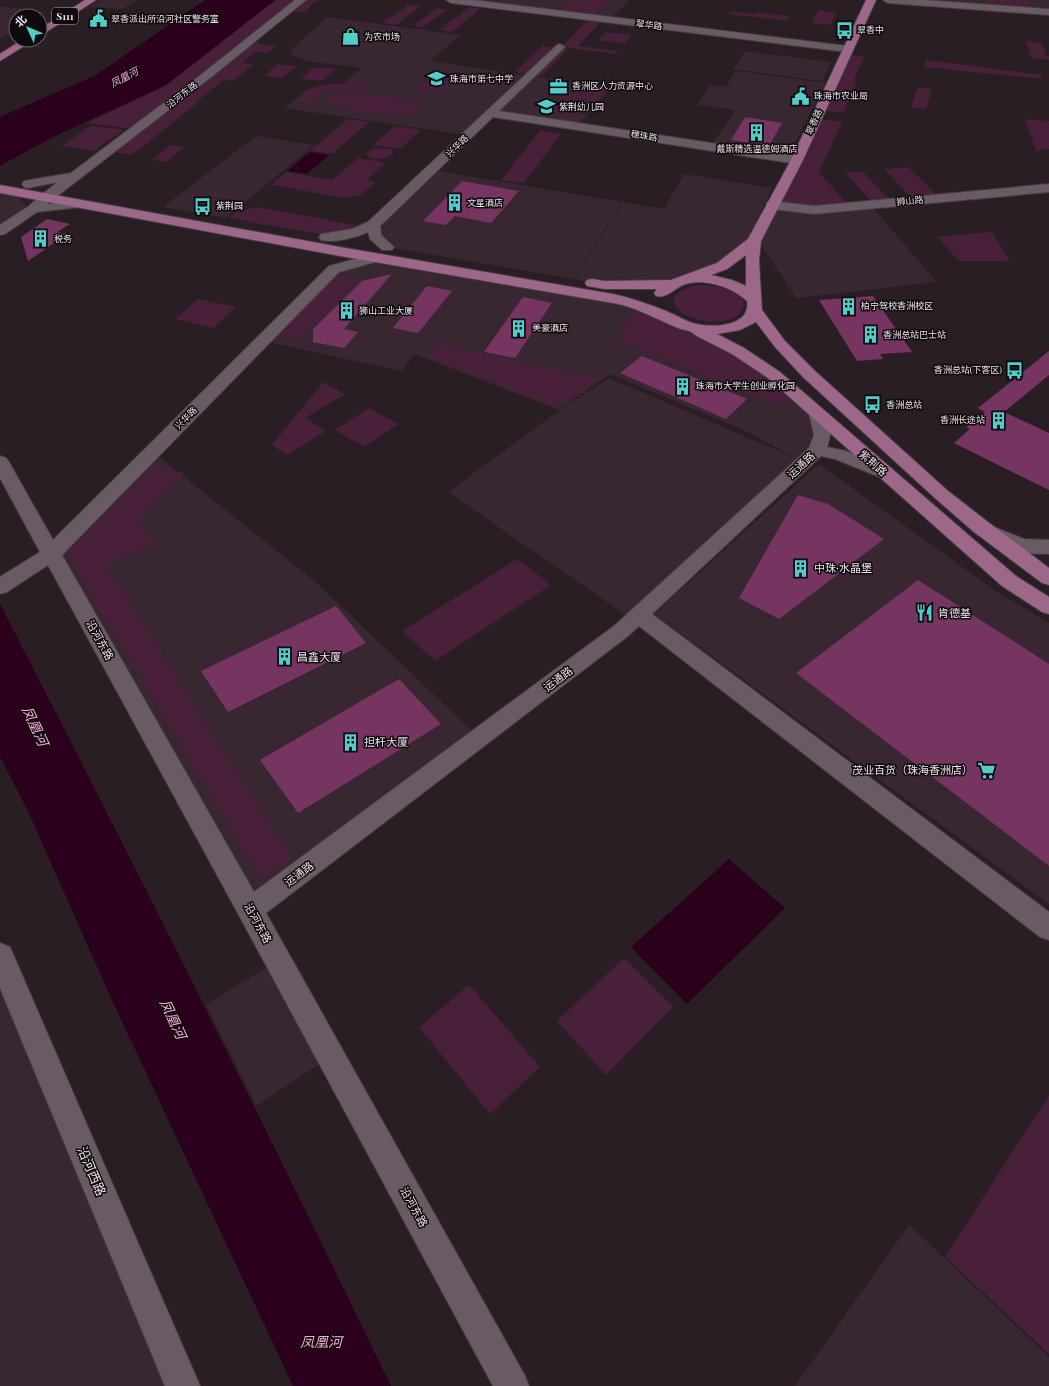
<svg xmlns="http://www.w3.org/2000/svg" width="1049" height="1386" font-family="'Playfair Display','Noto Sans SC',serif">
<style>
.built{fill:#382731}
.green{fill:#48203a}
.water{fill:#2a001d}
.building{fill:#763560}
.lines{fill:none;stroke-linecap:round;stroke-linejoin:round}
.minor-casing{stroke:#463d42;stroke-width:2}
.major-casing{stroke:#463d42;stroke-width:2}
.minor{fill:#695b63;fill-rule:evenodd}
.major{fill:#9d6789;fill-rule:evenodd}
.labels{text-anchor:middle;stroke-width:3;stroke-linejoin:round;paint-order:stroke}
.far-poi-label{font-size:9px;fill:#ebe3e8;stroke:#0f0a0d;text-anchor:start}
.far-street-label{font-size:9px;fill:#ebe3e8;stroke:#0f0a0d}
.shield{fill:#0f0a0d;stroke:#a9a2a6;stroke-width:1}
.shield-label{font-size:10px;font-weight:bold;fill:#ebe3e8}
.far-water-label{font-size:10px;font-style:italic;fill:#f9acdb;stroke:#0f0a0d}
.street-label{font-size:11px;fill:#ebe3e8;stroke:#0f0a0d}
.poi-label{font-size:11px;fill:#ebe3e8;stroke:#0f0a0d;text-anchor:start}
.near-street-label{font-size:13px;fill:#ebe3e8;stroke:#0f0a0d}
.near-water-label{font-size:14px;font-style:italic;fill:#f9acdb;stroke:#0f0a0d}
</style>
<rect width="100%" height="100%" fill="#2a1e25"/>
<!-- built -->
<g class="built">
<polygon points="101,0 138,0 122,9 90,7"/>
<polygon points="454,0 630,0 610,19"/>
<polygon points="944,0 1049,0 1049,11 947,4"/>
<polygon points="0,6 46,12 39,16 16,16 16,30 0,39"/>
<polygon points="327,17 461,35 430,61 530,76 466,135 284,108 307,90 321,85 344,83 361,68 306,61 289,54 294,47"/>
<polygon points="745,51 831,62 822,81 733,69"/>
<polygon points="736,71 825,83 787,158 711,146 735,110 698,105 709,85 726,87"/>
<polygon points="531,76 611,87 578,126 493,113"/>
<polygon points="256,136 314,145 226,218 163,207"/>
<polygon points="433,170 622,202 573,279 388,247 374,225"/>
<polygon points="684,174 772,188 743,249 722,265 670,284 606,285 574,279 623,202 664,209"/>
<polygon points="0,192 16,195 29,210 0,229"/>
<polygon points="772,205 870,205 937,282 796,298 759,242"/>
<polygon points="374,258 623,301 738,351 817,414 823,435 633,620 448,492 557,412 609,378 797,459 750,433 610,374 559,410 414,354 402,371 263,341 334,269"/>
<polygon points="157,455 318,584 474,733 255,896 58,554"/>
<polygon points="819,464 997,592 1049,623 1049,904 654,614"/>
<polygon points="278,960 330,1057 256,1106 206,1005"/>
<polygon points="0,974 177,1386 0,1386"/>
<polygon points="909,1225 1049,1357 1049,1386 795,1386"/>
</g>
<!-- green -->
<g class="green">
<polygon points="276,0 300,0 134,129 87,123 167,85"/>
<polygon points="303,0 319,0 312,4 305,13 290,11"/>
<polygon points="574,0 609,0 594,13 559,9 564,5 568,5"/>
<polygon points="988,0 1029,0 1031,6 989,3"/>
<polygon points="408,5 421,6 396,25 382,23"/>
<polygon points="469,7 480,9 452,32 440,30"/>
<polygon points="437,8 447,10 423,27 413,26"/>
<polygon points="819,10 836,13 830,25 812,23"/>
<polygon points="731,11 755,14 756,12 791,16 787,21 728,14"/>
<polygon points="590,18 643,25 640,28 600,23 577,46 618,51 616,54 562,47"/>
<polygon points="606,32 632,35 624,44 599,40"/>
<polygon points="1026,41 1042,43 1046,56 1049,56 1049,60 1031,58"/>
<polygon points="250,42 276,46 267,53 254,52 242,63 254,64 233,81 224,80 197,101 195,105 132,155 111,152"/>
<polygon points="542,46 568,49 542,76 515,72"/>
<polygon points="848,55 864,57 854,79 857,82 843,113 823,110"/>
<polygon points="926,60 1041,75 1043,79 924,67"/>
<polygon points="278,64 297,66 283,78 264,76"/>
<polygon points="314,67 335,69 322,81 301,79"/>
<polygon points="436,70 463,73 454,81 428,77"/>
<polygon points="423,81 450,85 441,93 414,90"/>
<path d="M 348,83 L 368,86 L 362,91 C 349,89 316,86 313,103 L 295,101 L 314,87 Z"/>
<polygon points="586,84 609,88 595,103 560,98 564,93 576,95"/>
<polygon points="918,87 932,89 926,109 911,107"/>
<path d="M 343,93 L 356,93 L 412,101 L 418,103 L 423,107 C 420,112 413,115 407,116 C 396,117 333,109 327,101 L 331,96 Z"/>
<polygon points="549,104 573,108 567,114 584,117 577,125 558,122 564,114 542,111"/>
<polygon points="348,119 369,122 332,154 310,151"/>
<polygon points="818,119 842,122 819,172 848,205 814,207 777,203"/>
<polygon points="1025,119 1049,121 1049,149 1036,151"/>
<polygon points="91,126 123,130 94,151 61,146"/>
<polygon points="395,126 421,130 400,149 373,145"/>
<polygon points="540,131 561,134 524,183 501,180"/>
<polygon points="170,145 184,147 166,162 152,160"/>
<path d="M 377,148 L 389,149 L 393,152 L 393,154 C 385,160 374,161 366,155 L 367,152 Z"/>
<polygon points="358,158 386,163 366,180 376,182 361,195 344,198 272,185 286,172 332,180"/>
<polygon points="908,167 938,196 913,199 884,169"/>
<polygon points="862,171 890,200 872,202 845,173"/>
<polygon points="258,207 355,225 368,226 326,235 229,218 239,209 245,210"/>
<polygon points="992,232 1010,261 959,261 937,237"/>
<polygon points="336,275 358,280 296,342 273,336"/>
<path d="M 700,285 C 711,285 751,290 743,309 C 740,315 734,318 728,320 C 689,330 644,294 700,285 Z"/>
<polygon points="198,299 236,307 213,328 175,319"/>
<polygon points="635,310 733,354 787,395 777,405 618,340"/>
<polygon points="437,344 599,379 556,407 430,358"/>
<polygon points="323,382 345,394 305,418 326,431 287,455 272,445"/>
<polygon points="369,408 398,424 364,447 335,430"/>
<polygon points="154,465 184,473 138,520 154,543 105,564 292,860 261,878 66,553"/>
<polygon points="517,559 551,585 435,661 402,631"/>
<polygon points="624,958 673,1007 606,1075 557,1021"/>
<polygon points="469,985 540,1067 490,1114 419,1027"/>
<polygon points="1049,1095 1049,1354 945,1257"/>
</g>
<!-- water -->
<g class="water">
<polygon points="205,0 275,0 166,85 51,138 0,166 0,117 96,75"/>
<polygon points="310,152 329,155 307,174 287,171"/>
<path d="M 0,604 C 134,863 264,1124 391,1386 L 293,1386 L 111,998 L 27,809 L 0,757 Z"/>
<polygon points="729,859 785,908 687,1004 631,947"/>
</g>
<!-- building -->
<g class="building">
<polygon points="745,117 782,123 769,146 731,140"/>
<polygon points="462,181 502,188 519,191 491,223 455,216 446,225 423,221"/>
<polygon points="47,219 70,224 57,232 67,234 28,261 21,237"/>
<polygon points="392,274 344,329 358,332 344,348 313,342 313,329 362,281"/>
<polygon points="427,286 452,291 418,333 393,328"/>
<polygon points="873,296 912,352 880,354 883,359 857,361 819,300"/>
<polygon points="523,297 552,303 515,358 484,352"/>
<polygon points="1049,351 1049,375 1004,412 1049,433 1049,490 954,443 970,429 966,427 985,412 978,408"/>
<polygon points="642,356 747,399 726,419 620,373"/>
<polygon points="798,495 828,504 884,539 779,619 739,598"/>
<polygon points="918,580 1049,664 1049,866 796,673"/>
<polygon points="336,606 366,643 228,712 201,671"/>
<polygon points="399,679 441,724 298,813 260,760"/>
</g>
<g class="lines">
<defs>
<g id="minor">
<polygon points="295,0 306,0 210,78 47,204 76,200 81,201 82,204 81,207 37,212 5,234 0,235 0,225 29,206 41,195 58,182 28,188 24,187 22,184 24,181 71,173 202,74"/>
<polygon points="446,0 473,0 847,46 852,49 847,52 451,3"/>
<polygon points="883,0 924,0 1049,9 1049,15 888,3"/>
<path d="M 560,44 L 565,47 L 563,49 L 499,111 L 797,156 L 801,157 L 803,160 L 801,163 L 797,164 L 493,117 L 380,226 L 381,235 L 394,247 L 392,250 L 382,250 L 370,239 L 368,232 C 355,238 335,243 321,240 L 319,237 L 321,234 L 352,229 L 368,222 L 557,45 Z"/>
<polygon points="1049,184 1049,192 814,214 772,209 767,208 766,205 767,202 772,201 814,206"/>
<path d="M 374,254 L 379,255 L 381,258 L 379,261 L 339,272 L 62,555 L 254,892 L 614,626 L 809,448 L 814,435 L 809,414 L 811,410 L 817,409 L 823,410 C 831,422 832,434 827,447 L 846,451 L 889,468 L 892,472 L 889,476 L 883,478 L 877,476 L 835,459 L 821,456 L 652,614 L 1049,912 L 1049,940 L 1040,937 L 639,626 L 628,636 L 266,913 L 524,1374 L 529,1386 L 493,1386 L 241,919 L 48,565 L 7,592 L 0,594 L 0,577 L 40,552 L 0,478 L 0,456 L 6,458 L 9,462 L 53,540 L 329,266 Z"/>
<polygon points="989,525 1024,539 1049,540 1049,554 1021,553 982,536 980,531 982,526"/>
<polygon points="0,943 10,947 200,1386 165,1386 0,988"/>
</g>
<g id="major">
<polygon points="85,0 96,0 40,36 40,29"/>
<path d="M 866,0 L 876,0 L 803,160 L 761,241 L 759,261 L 762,310 L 785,341 L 815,371 L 948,491 L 988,522 L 1049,568 L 1049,585 L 1042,583 L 974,532 L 936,499 L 803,377 L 775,347 L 756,322 L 740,330 L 717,334 L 744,348 L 780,372 L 1016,576 L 1049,597 L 1049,614 L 1042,612 L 1002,586 L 768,378 L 732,354 L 695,335 C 691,330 683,330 678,328 C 656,319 636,307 613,303 L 340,256 L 0,193 L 0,185 L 340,247 L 613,294 C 631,298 649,304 666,311 C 676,315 686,322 697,324 C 715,328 751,326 747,301 C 733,287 702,277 683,285 C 674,289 666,299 656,296 L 654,293 L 657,289 L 605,289 L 587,286 L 585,283 L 587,280 L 592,279 L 605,281 L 671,280 L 717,263 L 748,239 L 791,160 ZM 746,255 L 746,286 L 732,280 L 711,275 L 727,269 Z"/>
<polygon points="22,40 34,40 0,61 0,54"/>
</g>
</defs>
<!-- minor casing -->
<use href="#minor" class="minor-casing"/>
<!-- major casing -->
<use href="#major" class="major-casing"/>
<!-- minor -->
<use href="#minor" class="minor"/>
<!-- major -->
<use href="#major" class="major"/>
</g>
<!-- icons -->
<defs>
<symbol id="civic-bare" viewBox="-9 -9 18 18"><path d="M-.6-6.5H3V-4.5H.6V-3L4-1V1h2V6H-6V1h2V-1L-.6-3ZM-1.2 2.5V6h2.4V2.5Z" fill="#53cdc9" stroke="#0f0a0d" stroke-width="2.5" paint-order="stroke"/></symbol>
<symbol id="bus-bare" viewBox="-9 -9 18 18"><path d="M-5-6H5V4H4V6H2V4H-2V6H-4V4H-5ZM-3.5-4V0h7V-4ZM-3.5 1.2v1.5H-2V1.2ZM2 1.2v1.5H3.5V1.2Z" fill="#53cdc9" stroke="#0f0a0d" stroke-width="2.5" paint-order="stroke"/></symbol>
<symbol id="shop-bare" viewBox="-9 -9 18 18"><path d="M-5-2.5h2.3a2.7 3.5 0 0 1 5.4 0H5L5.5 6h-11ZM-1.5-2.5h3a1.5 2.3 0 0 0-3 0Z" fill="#53cdc9" stroke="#0f0a0d" stroke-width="2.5" paint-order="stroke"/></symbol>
<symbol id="school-bare" viewBox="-9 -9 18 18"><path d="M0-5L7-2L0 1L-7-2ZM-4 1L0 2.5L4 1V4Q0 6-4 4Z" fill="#53cdc9" stroke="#0f0a0d" stroke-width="2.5" paint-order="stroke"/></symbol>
<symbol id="office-bare" viewBox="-9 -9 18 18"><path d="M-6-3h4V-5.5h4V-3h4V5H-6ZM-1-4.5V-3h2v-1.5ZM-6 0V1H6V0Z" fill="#53cdc9" stroke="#0f0a0d" stroke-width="2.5" paint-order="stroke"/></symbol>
<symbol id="building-bare" viewBox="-9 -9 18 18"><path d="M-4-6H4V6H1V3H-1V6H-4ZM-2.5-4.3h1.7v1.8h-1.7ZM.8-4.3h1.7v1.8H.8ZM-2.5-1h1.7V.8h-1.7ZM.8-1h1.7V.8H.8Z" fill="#53cdc9" stroke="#0f0a0d" stroke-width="2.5" paint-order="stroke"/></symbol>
<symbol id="restaurant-bare" viewBox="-9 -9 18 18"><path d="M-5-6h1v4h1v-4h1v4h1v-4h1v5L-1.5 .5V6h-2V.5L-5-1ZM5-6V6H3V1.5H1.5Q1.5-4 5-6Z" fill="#53cdc9" stroke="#0f0a0d" stroke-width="2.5" paint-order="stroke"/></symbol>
<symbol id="supermarket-bare" viewBox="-9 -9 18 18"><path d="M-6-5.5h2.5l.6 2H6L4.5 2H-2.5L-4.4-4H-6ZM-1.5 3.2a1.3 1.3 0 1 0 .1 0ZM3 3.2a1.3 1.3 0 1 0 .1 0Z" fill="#53cdc9" stroke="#0f0a0d" stroke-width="2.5" paint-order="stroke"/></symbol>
</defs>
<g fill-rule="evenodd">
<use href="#civic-bare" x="86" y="6" width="25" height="25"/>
<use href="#bus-bare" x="832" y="18" width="25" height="25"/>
<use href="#shop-bare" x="338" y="24" width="25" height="25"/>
<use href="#school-bare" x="424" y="66" width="25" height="25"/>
<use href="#office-bare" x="546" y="74" width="25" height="25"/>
<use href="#civic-bare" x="788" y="84" width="25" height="25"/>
<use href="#school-bare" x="534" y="94" width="25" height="25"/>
<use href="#building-bare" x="744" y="120" width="25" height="25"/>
<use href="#building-bare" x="442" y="190" width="25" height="25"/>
<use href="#bus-bare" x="190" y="194" width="25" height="25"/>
<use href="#building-bare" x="28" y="226" width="25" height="25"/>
<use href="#building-bare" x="836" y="294" width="25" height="25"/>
<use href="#building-bare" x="334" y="298" width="25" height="25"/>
<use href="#building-bare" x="506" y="316" width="25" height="25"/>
<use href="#building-bare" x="858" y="322" width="25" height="25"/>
<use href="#bus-bare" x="1002" y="358" width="25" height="25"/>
<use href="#building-bare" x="670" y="374" width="25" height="25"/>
<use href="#bus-bare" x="860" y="392" width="25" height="25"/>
<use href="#building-bare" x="986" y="408" width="25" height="25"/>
<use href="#building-bare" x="788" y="556" width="25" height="25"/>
<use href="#restaurant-bare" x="912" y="600" width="25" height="25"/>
<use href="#building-bare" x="272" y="644" width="25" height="25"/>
<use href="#building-bare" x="338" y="730" width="25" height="25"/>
<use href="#supermarket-bare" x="974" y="758" width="25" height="25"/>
</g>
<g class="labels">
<!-- far-poi labels -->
<g class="far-poi-label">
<text x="111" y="22">翠香派出所沿河社区警务室</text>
<text x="857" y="33">翠香中</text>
<text x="364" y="40">为农市场</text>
<text x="450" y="82">珠海市第七中学</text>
<text x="572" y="89">香洲区人力资源中心</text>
<text x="814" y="99">珠海市农业局</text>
<text x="559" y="110">紫荆幼儿园</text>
<text x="757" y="152" text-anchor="middle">戴斯精选温德姆酒店</text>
<text x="467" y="206">文星酒店</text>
<text x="216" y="209">紫荆园</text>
<text x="54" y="242">税务</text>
<text x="861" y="309">柏宁驾校香洲校区</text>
<text x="359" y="314">狮山工业大厦</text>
<text x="532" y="331">美豪酒店</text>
<text x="883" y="338">香洲总站巴士站</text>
<text x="1002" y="373" text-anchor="end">香洲总站(下客区)</text>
<text x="696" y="389">珠海市大学生创业孵化园</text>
<text x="886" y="408">香洲总站</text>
<text x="985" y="423" text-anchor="end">香洲长途站</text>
</g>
<!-- far-street labels -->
<g class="far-street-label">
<text transform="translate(649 25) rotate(7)" y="3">翠华路</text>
<text transform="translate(182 95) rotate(-38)" y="3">沿河东路</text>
<text transform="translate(814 122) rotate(-66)" y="3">翠香路</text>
<text transform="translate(644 136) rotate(9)" y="3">穗珠路</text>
<text transform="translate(457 146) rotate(-43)" y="3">兴华路</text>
<text transform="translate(910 201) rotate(-5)" y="3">狮山路</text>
<text transform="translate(186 418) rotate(-45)" y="3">兴华路</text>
</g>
<!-- shield labels -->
<rect class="shield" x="52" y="8" width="26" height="16" rx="3"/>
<g class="shield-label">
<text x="65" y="20">S111</text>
</g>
<!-- far-water labels -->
<g class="far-water-label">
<text transform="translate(124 77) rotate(-28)" y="4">凤凰河</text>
</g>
<!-- street labels -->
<g class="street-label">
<text transform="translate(873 463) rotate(41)" y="4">紫荆路</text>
<text transform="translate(801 465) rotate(-43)" y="4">运通路</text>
<text transform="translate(100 640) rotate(61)" y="4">沿河东路</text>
<text transform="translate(558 679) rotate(-37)" y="4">运通路</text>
<text transform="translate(299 874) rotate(-37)" y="4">运通路</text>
<text transform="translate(258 923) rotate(61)" y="4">沿河东路</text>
<text transform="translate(414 1207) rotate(61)" y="4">沿河东路</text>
</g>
<!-- poi labels -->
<g class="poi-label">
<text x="814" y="572">中珠·水晶堡</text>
<text x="938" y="617">肯德基</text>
<text x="297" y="661">昌鑫大厦</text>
<text x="364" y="746">担杆大厦</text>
<text x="973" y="774" text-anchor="end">茂业百货（珠海香洲店）</text>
</g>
<!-- near-street labels -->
<g class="near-street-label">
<text transform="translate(92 1171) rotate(67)" y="5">沿河西路</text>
</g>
<!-- near-water labels -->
<g class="near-water-label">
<text transform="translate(35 726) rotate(65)" y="5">凤凰河</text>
<text transform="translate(173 1019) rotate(65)" y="5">凤凰河</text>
<text x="321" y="1347">凤凰河</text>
</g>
</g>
<!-- north arrow -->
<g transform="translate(28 28) rotate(314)"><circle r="19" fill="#0f0a0d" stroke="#676165"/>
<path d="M0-3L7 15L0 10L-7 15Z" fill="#53cdc9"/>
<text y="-6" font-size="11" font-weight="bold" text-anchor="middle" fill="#ebe3e8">北</text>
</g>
</svg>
